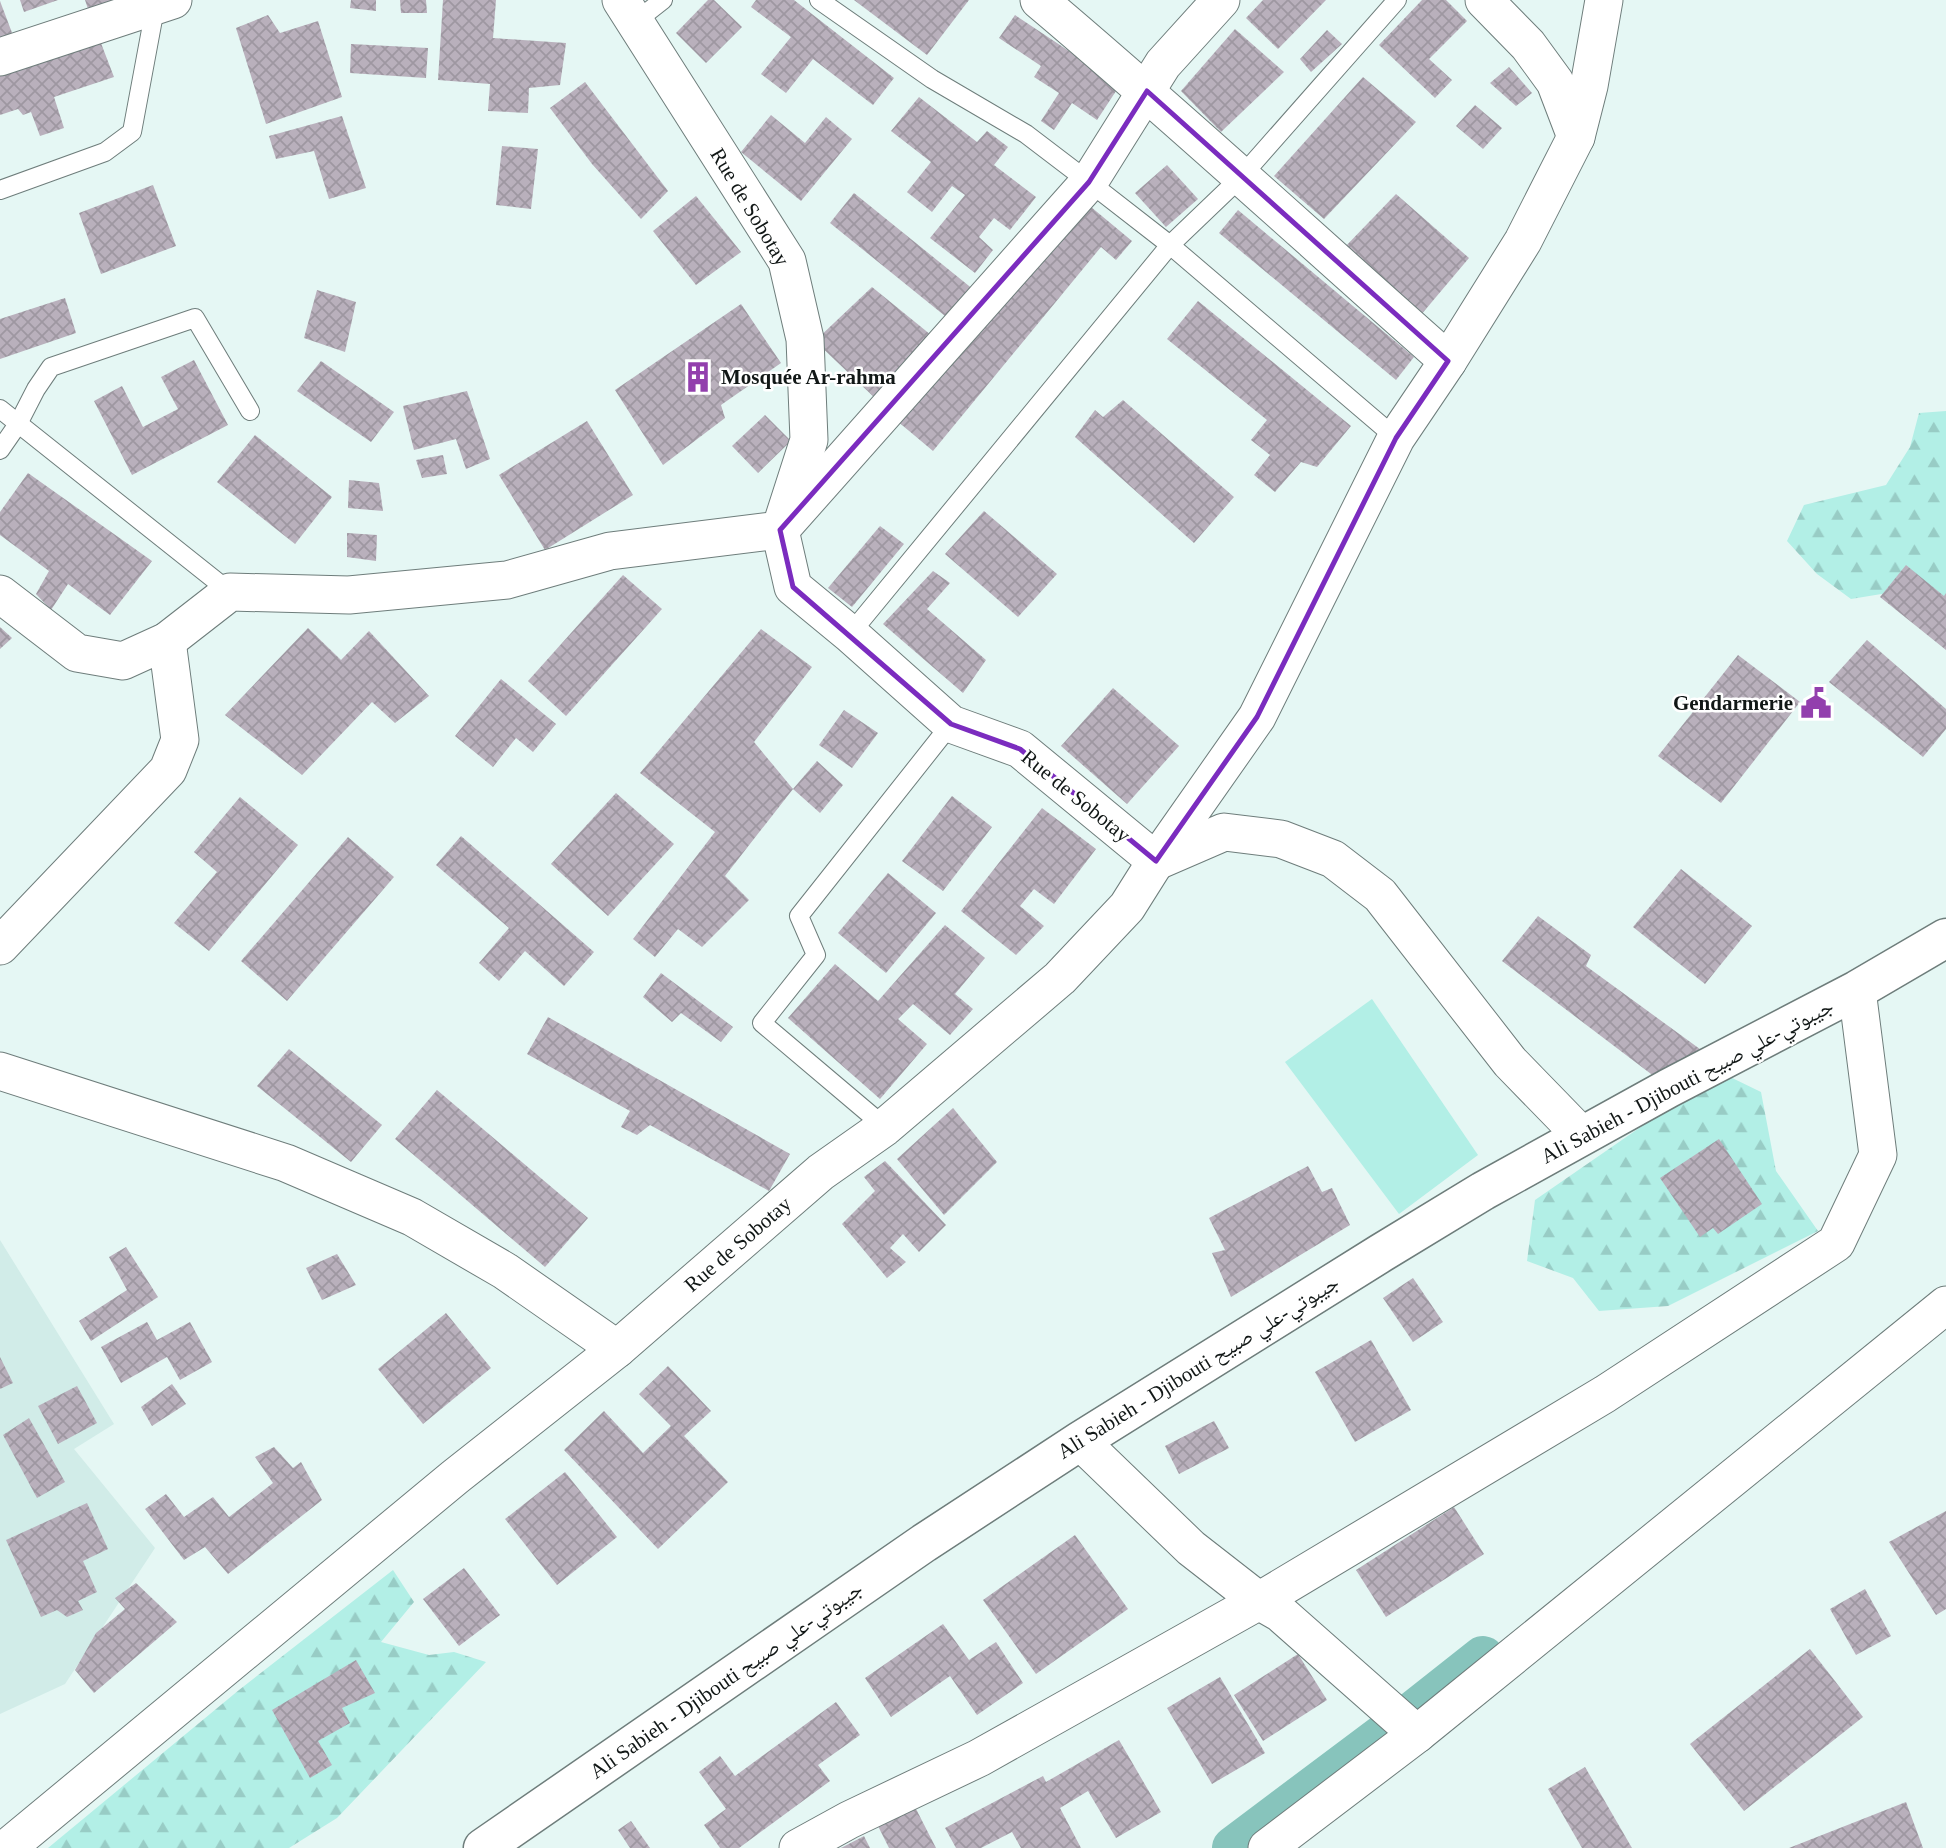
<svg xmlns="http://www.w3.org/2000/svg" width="1946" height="1848" font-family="'Times New Roman','Noto Naskh Arabic',serif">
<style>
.built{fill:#d1ece8}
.forest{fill:url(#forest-firs)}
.pitch{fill:#b2efe6}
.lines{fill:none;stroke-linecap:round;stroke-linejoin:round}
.canal{stroke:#87c4bc;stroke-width:44}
.building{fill:url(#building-cross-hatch)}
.lane-casing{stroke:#6e7d7b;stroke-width:20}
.street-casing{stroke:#6e7d7b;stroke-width:39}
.secondary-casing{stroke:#6e7d7b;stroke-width:41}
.lane{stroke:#fff;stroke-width:18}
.street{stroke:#fff;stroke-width:37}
.secondary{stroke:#fff;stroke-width:38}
.marked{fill:none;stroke:#7b2cbf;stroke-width:5;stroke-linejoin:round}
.labels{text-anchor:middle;stroke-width:5;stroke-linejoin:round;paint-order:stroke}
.street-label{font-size:21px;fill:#111716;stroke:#fff}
.poi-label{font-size:21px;font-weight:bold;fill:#111716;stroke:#fff;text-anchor:start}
</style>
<defs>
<pattern id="forest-firs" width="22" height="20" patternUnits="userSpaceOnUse" patternTransform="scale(1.75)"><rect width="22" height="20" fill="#b2efe6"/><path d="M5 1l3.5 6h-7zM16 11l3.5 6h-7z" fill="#98ccc5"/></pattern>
<pattern id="building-cross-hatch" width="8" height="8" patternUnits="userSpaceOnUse" patternTransform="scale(1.75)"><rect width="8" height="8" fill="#b9b0bc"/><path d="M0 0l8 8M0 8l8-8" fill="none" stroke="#9e97a1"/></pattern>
</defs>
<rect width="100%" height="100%" fill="#e5f7f4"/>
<!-- built -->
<polygon class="built" points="0,1240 114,1424 74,1449 155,1548 65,1684 0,1714"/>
<!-- forest -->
<g class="forest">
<polygon points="1946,411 1946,610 1918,588 1851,599 1817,574 1787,541 1804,505 1886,485 1910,447 1919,413"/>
<polygon points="1726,1075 1761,1092 1776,1171 1818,1231 1668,1306 1599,1311 1573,1278 1527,1261 1535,1200 1674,1104"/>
<polygon points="393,1570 414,1602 381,1642 429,1655 454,1652 486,1662 337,1818 289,1848 48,1848 239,1690"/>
</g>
<!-- pitch -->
<polygon class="pitch" points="1372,999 1478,1155 1399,1214 1285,1062"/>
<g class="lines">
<!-- canal -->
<polyline class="canal" points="1234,1848 1402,1722 1483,1658"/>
</g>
<!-- building -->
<g class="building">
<polygon points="20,0 58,0 24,12"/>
<polygon points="85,0 115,0 88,9"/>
<polygon points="351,0 376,0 376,11 350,8"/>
<polygon points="400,0 426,0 427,13 401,13"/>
<polygon points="443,0 496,0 493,38 566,43 560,85 529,88 528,113 488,111 490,84 438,80"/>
<polygon points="708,0 714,0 742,27 706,63 676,33"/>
<polygon points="756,0 794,0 894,78 873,105 813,59 786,93 761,74 791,37 751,7"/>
<polygon points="854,0 969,0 927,55"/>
<polygon points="1263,0 1326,0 1278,49 1246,18"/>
<polygon points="1422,0 1446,0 1467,21 1429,59 1452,80 1435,98 1379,45"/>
<polygon points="0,1 14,38 0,43"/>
<polygon points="268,15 280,33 318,21 342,97 266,124 236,28"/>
<polygon points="1015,15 1120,85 1097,120 1072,103 1054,130 1041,121 1059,93 1034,77 1041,66 999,38"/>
<polygon points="1235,29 1284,72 1221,132 1181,91"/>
<polygon points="1327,30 1342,44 1311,72 1300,59"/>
<polygon points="99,38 114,77 54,97 64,128 40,136 31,112 23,115 18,109 0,115 0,73"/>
<polygon points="351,44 428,48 426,78 350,73"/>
<polygon points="1509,67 1532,93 1516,106 1490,83"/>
<polygon points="1363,77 1416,122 1324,219 1274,176"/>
<polygon points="585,82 668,191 641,219 592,164 550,108"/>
<polygon points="919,97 977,142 987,131 1008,147 994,165 1036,197 1010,230 994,218 979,237 993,250 975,273 930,238 965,195 952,186 932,212 907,192 931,162 891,131"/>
<polygon points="1475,105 1502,128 1483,149 1456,126"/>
<polygon points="771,115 805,143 826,117 852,139 801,201 741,152"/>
<polygon points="342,116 366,188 329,199 314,151 276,159 269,136"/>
<polygon points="502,146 538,149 531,209 496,205"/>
<polygon points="1167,165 1198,199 1166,227 1135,193"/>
<polygon points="153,185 176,246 101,274 79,213"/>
<polygon points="854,193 974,290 950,320 830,223"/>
<polygon points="1396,194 1469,258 1420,316 1343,249"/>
<polygon points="696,196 741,252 696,285 653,231"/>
<polygon points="1079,197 1132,241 1116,260 1101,247 933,451 896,420"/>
<polygon points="1238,210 1414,357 1396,380 1219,233"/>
<polygon points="872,287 931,335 877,400 815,341"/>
<polygon points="317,290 356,302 345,352 304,338"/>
<polygon points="65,298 76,333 0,359 0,319"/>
<polygon points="1198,301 1351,426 1317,467 1301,462 1275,492 1254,475 1270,455 1251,440 1267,420 1167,339"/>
<polygon points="741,304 781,363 721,405 725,418 663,465 615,390"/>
<polygon points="194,360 228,425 132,475 94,401 122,386 143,427 178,409 161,377"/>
<polygon points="321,361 394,412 371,442 297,391"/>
<polygon points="467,391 490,459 466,469 456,439 414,450 403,406"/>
<polygon points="1123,400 1234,497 1194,543 1075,437 1095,410 1103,417"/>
<polygon points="765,415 791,441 758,473 732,446"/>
<polygon points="587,421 633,495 545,550 499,475"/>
<polygon points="255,435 332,497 295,544 217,482"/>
<polygon points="443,455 447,474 422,478 416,460"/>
<polygon points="28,473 152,561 110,615 68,584 51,610 36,594 49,571 0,535 0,512"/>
<polygon points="349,480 379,483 383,511 348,508"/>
<polygon points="984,511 1057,574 1018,617 945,554"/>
<polygon points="880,526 904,544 852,607 828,588"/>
<polygon points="347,533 377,535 376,561 347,557"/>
<polygon points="1906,565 1944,596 1946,593 1946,650 1880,597"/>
<polygon points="933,571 950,583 927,609 986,660 963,693 883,624"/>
<polygon points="623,575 662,609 566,716 528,681"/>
<polygon points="0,627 12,638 0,649"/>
<polygon points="308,628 341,660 369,631 429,696 395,723 372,702 302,775 225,715"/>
<polygon points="761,629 812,667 754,742 793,789 725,876 749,900 702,947 678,929 655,957 633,939 715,832 640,773"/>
<polygon points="1867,640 1946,709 1946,729 1923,757 1829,682"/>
<polygon points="1738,655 1800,702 1721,803 1658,756"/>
<polygon points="501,679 556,724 533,752 516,738 493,767 455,736"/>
<polygon points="1113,688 1179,746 1127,804 1061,746"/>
<polygon points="844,710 878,733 852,768 819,745"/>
<polygon points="817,761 843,785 820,813 793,789"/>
<polygon points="616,793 674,844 608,916 551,864"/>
<polygon points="952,796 992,827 943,891 902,861"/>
<polygon points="240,797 298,845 209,951 174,923 217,872 194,852"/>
<polygon points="1042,808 1096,849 1054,904 1034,889 1020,906 1044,926 1016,955 961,911"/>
<polygon points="461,836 594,952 564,986 525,951 499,981 479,963 509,928 436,865"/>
<polygon points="348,837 394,877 287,1001 241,961"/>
<polygon points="1681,869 1752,926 1705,984 1633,927"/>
<polygon points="888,873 936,913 886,973 838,933"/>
<polygon points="1538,916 1591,955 1586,966 1704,1052 1655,1077 1502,961"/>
<polygon points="945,925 985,958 955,994 973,1009 950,1035 913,1004 898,1019 927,1044 880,1099 788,1018 835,964 878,1001"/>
<polygon points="661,973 733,1027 721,1042 681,1013 672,1022 643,997"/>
<polygon points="548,1017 790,1154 769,1191 650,1125 637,1135 621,1127 630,1111 527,1054"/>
<polygon points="289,1049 382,1125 351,1162 257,1086"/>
<polygon points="437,1090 588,1218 545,1267 395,1139"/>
<polygon points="953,1108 997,1162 944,1215 897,1159"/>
<polygon points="1719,1139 1762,1204 1718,1234 1713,1228 1700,1237 1660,1178"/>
<polygon points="885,1161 946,1225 919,1252 903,1234 890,1248 906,1262 887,1278 842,1224 875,1191 864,1177"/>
<polygon points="1308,1166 1322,1192 1332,1188 1350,1225 1231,1297 1212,1253 1225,1250 1209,1218"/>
<polygon points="126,1247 158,1297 91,1341 79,1321 127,1290 109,1257"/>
<polygon points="337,1254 356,1285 322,1300 306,1268"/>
<polygon points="1413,1278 1443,1322 1413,1342 1383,1298"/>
<polygon points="446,1313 491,1368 423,1424 378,1369"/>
<polygon points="147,1322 157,1340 190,1322 212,1362 180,1380 167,1357 121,1383 101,1347"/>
<polygon points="1371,1340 1411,1410 1355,1442 1315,1372"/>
<polygon points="0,1357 13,1383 0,1389"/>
<polygon points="668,1366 711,1411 684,1436 728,1482 658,1549 564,1450 604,1411 643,1453 671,1426 639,1394"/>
<polygon points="172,1384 186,1404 152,1426 141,1407"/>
<polygon points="77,1386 97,1423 58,1444 38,1406"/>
<polygon points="29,1418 65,1482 37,1498 3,1435"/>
<polygon points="1214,1421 1229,1448 1179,1474 1165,1446"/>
<polygon points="274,1447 293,1468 301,1462 322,1500 228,1574 205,1547 184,1560 145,1509 166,1494 184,1517 213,1497 229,1517 273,1483 255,1457"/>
<polygon points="565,1472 617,1537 557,1585 505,1519"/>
<polygon points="87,1503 108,1549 83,1561 97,1592 78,1601 83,1610 67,1617 57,1610 41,1617 6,1540"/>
<polygon points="1454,1507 1484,1554 1386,1617 1356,1570"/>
<polygon points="1946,1511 1946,1609 1936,1615 1889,1542"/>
<polygon points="1075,1535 1128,1609 1036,1674 983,1600"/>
<polygon points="464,1568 500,1615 459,1646 423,1599"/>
<polygon points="136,1583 177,1622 94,1693 75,1670 96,1633 125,1609 115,1598"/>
<polygon points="1865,1589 1891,1636 1856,1655 1830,1609"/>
<polygon points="943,1624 969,1660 996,1642 1023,1683 977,1715 950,1676 891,1717 865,1678"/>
<polygon points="1810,1649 1863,1717 1744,1811 1690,1744"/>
<polygon points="1298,1654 1327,1700 1263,1741 1234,1695"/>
<polygon points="356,1660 375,1693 342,1708 350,1723 318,1741 332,1765 310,1778 272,1710"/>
<polygon points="1220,1677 1265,1753 1212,1784 1167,1708"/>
<polygon points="836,1702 860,1735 818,1765 830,1781 739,1848 720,1848 704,1825 726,1809 699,1772 720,1756 735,1776"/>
<polygon points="1119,1740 1161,1812 1116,1838 1088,1791 1060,1808 1081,1848 1021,1848 1012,1832 981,1848 956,1848 945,1828 1043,1776 1046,1782"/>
<polygon points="1585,1767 1632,1848 1582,1848 1548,1789"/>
<polygon points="1906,1802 1923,1848 1789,1848"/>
<polygon points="915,1807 936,1848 889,1848 878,1826"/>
<polygon points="631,1821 650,1848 630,1848 618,1830"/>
<polygon points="864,1836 870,1848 841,1848"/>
</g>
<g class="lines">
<defs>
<g id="lane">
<polyline points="819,0 932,79 1026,134 1089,182 1170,245 1396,438"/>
<polyline points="635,22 663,0"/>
<polyline points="0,190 105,152 132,132 156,3"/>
<polyline points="0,409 230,592"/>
<polyline points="0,450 18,424 36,389 51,367 195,318 250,411"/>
<polyline points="850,634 1170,245 1240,178 1397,0"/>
<polyline points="885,1127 762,1023 816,955 799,916 951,724"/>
</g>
<g id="street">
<path d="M 1039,0 C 1178,117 1312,241 1448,361"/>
<polyline points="1484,0 1528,45 1555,82 1576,137"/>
<polyline points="0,57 173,0"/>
<polyline points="0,594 77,653 123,661 167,641 230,592 349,595 507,580 610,551 780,530 1089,182 1163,64 1221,0"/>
<polyline points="1156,861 1257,717 1396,438 1448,361 1523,241 1576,137 1589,86 1604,0"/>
<polyline points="1157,861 1224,832 1281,839 1333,859 1380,895 1510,1062 1582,1136"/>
<polyline points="0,946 168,770 180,740 167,641"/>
<polyline points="0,1071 286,1163 412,1217 505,1271 617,1349"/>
<polyline points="1417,1734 1280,1613 1259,1601 1605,1394 1836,1243 1878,1155 1857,990"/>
<path id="s1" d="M 7,1848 L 455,1477 L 617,1349 L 821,1172 L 885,1127 L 1060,978 L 1127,907 L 1156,861 L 1020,749 L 951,724 L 850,634 L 793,587 L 780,530 L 809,440 L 805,339 L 787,261 L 621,0"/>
<polyline points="798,1848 849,1820 979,1758 1259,1601 1191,1548 1080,1441"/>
<polyline points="1267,1848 1417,1734 1946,1305"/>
</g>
<polyline id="secondary" points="483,1848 924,1543 1080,1441 1381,1253 1483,1191 1669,1088 1857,990 1946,938"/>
</defs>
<!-- lane casing -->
<use href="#lane" class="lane-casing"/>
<!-- street casing -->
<use href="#street" class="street-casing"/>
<!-- secondary casing -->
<use href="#secondary" class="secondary-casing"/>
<!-- lane -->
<use href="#lane" class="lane"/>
<!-- street -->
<use href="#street" class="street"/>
<!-- secondary -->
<use href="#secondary" class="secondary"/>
</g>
<!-- marked area -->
<path class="marked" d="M 1147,91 L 1448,361 L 1396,438 L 1257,717 L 1156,861 L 1020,749 L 951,724 L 793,587 L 780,530 L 1089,182 Z"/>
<!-- icons -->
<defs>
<symbol id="building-bare" viewBox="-9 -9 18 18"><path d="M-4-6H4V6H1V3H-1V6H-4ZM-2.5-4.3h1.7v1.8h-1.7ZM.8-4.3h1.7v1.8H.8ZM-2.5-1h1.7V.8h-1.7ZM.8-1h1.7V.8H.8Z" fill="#923fad" stroke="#fff" stroke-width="2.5" paint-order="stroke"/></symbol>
<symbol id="civic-bare" viewBox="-9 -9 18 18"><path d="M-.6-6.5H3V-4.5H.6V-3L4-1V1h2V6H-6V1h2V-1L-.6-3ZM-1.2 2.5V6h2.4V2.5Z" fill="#923fad" stroke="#fff" stroke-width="2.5" paint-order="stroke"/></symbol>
</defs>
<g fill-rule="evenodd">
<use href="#building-bare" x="676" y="355" width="44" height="44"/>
<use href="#civic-bare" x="1794" y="681" width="44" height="44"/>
</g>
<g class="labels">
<!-- street labels -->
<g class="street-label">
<text transform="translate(750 207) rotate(59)" y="7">Rue de Sobotay</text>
<text transform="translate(1076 796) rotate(39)" y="7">Rue de Sobotay</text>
<text transform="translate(1687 1081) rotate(-28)" y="7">Ali Sabieh - Djibouti جيبوتي-علي صبيح</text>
<text dy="7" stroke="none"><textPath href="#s1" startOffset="948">Rue de Sobotay</textPath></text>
<text transform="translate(1198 1367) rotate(-32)" y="7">Ali Sabieh - Djibouti جيبوتي-علي صبيح</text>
<text transform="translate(726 1680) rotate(-35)" y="7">Ali Sabieh - Djibouti جيبوتي-علي صبيح</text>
</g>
<!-- poi labels -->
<g class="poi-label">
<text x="721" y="384">Mosquée Ar-rahma</text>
<text x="1793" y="710" text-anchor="end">Gendarmerie</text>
</g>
</g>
</svg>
